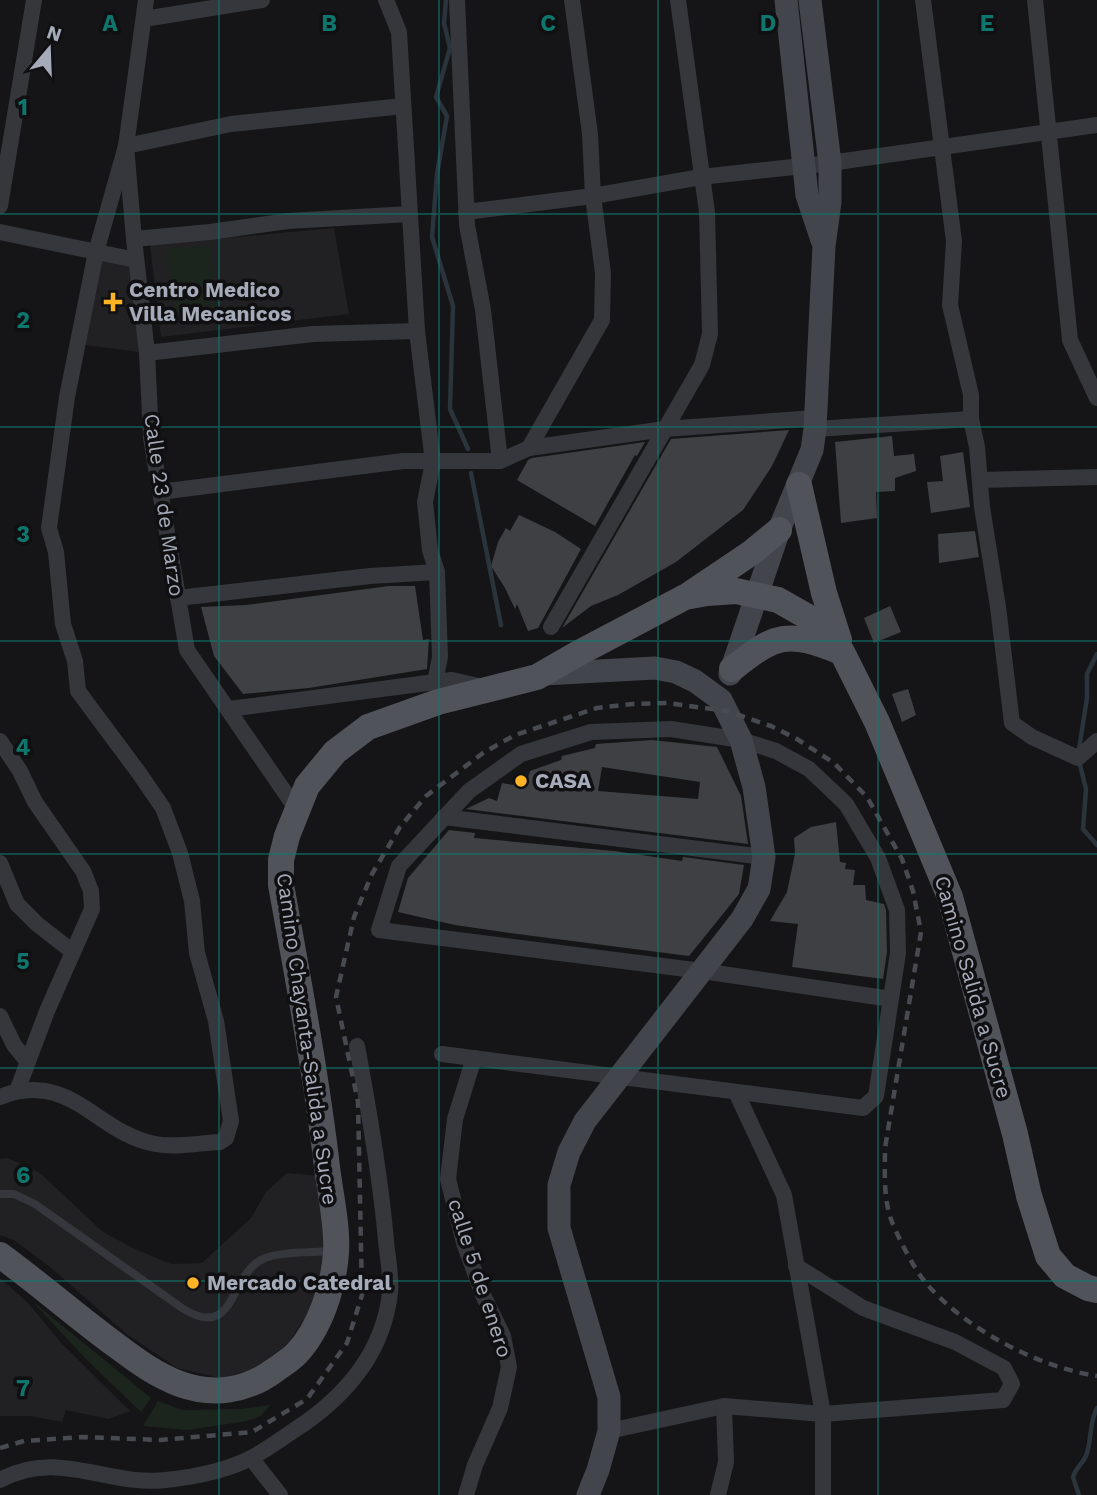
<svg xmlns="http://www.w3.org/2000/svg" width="1097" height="1495" font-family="'Work Sans',sans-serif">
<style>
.built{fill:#212124}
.green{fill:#1c251d}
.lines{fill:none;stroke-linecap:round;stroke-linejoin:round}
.stream{stroke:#2a343c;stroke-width:4.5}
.building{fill:#3e4044;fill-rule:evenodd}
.service{stroke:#35373c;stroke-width:8}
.minor{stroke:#35373c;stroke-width:16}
.secondary{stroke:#43454c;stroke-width:23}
.primary{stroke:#51535b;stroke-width:26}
.rail{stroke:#484a51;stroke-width:4.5;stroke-dasharray:9 7;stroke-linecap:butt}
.grid{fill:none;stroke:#0f766e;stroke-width:2;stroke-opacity:0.55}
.poi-dot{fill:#ffb425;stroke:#101012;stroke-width:2.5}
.labels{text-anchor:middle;stroke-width:7;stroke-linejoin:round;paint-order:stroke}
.poi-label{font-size:21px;font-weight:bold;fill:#a5abb8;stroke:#101012;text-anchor:start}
.street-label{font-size:21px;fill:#a5abb8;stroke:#101012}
.grid-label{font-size:23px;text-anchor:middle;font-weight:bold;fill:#0f766e;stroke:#101012;stroke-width:7;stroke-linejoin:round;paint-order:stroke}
</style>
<rect width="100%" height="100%" fill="#151517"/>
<!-- built -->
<g class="built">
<polygon points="334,228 349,314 161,337 150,245"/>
<polygon points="96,252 136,260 147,353 78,344"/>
<polygon points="8,1158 40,1173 103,1232 135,1249 171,1264 202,1263 251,1218 266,1192 287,1173 321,1176 325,1262 313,1306 288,1343 263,1367 220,1378 177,1368 128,1335 50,1267 14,1240 0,1235 0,1159"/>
<polygon points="0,1278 28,1303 62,1344 130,1411 109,1419 66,1410 62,1422 30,1416 0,1416"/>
</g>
<!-- green -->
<g class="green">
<polygon points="210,245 217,310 174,314 167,249"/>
<polygon points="32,1301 151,1398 141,1412 85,1358"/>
<polygon points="158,1401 182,1410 242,1409 270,1405 261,1416 247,1421 188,1430 143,1426"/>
</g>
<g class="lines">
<!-- stream -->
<g class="stream">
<polyline points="446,0 444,23 450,48 436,97 447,116 437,174 432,237 453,306 450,409 468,449"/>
<polyline points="471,473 501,625"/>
<polyline points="1079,749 1087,698 1087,674 1097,654"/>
<polyline points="1079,761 1086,789 1083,829 1097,845"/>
<path d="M 1079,1495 L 1073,1477 C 1076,1467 1084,1463 1087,1453 C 1092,1437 1089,1423 1097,1408"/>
</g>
</g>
<!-- building -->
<g class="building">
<polygon points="789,430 772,466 743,510 676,562 618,595 591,606 562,628 671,439"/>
<polygon points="892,436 894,456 914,454 916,471 895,478 895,491 876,492 877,518 841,523 835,442"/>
<polygon points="645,442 637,456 635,455 595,526 517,480 528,460 532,458"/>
<polygon points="963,452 970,507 931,513 927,482 943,481 940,456"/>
<polygon points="519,515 555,532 581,549 538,628 528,631 517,604 515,609 505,588 491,566 498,542 506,528 510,531"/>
<polygon points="975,531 979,557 939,563 938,534"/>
<polygon points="389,586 415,586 423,640 429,639 427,669 309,688 243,694 214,656 201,607 246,605"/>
<polygon points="890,606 901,632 874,643 864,618"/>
<polygon points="908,689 916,715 902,722 892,694"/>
<path d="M 652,740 L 717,747 L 741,796 L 748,844 L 466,809 L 489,798 L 497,801 L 502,783 L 513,785 L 515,776 L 528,778 L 530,771 L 561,760 L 562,756 L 595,748 L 596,744 ZM 602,767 L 700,782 L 698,799 L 598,791 Z"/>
<polygon points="836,822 840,862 846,863 845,869 855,870 853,885 865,885 866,900 884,904 886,910 887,952 883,979 792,967 798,924 770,921 787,892 795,854 794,838 811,827"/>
<polygon points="449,830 475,833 474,838 614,851 682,861 683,857 744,865 739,894 689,956 510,933 455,925 398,912 408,878"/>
</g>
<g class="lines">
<!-- service -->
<path class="service" d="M 0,1194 L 14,1194 L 35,1204 L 182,1308 C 235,1342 229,1277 261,1260 C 276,1251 313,1253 332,1251"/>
<!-- minor -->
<g class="minor">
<polyline points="146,0 126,146 134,239 147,353 151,438 187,650 297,810"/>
<polyline points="386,0 399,32 417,331 433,462 425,502 430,550 437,572 440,657 435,682"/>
<polyline points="457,0 467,225 483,310 500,461"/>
<polyline points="923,0 954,241 950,305 971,395 971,419 977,447 982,507 998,607 1012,723 1032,737 1078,758 1097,741"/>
<polyline points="1035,0 1070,340 1097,398"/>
<polyline points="144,19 262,0"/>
<polyline points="0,206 34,0"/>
<polyline points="466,212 593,196 701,177 830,163 1097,125"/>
<polyline points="0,232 136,260"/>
<polyline points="134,239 210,232 288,221 409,214"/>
<polyline points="147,353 313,334 417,331"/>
<polyline points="815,429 971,419"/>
<polyline points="529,448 665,429 815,418"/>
<polyline points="980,480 1097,477"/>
<polyline points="160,492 403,461 500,461 529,448 602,320 603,273 593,196 590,134 572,0"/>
<polyline points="178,598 370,576 437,572"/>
<polyline points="551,627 702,365 710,334 707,212 678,0"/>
<polyline points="229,709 435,682 452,680 483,687"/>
<polyline points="0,741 20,771 35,802 83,871 91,891 92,909 47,1011 17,1091"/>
<polyline points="444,817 764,857"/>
<polyline points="0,863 17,904 37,924 73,952"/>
<polyline points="0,1016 14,1045 27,1061"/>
<polyline points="442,1054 863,1108 876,1096 898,953 897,910 878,858 846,804 809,769 776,751 741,740 671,729 591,732 521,754 469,791 399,866 379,930 702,971 891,999"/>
<polyline points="736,1092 784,1195 823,1414 823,1495"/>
<path d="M 0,1097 C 70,1069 96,1133 155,1144 C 176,1148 199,1143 220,1142 L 226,1138 L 231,1121 L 216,1021 L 197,953 L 192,901 L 180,853 L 163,808 L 139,773 L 78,691 L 75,661 L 63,624 L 56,552 L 49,528 L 67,397 L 96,252 L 126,146 L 231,124 L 403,106"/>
<polyline points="609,1431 724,1406 823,1414 1003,1400 1012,1384 1004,1368 955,1342 863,1308 796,1266"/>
<polyline points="251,1458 280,1495"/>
<path d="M 0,1480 C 59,1448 107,1487 166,1480 C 194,1477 228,1470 253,1457 C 267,1449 280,1440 293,1431 C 343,1399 383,1354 390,1293 C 392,1276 387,1256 386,1240 C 380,1174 369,1110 357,1046"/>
<polyline points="466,1495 475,1465 500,1408 509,1367 503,1336 483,1295 464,1243 448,1179 455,1119 474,1058"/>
<polyline points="718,1495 726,1462 724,1406"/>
</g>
<!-- secondary -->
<g class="secondary">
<polyline points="786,0 807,195 822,240"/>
<polyline points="543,674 655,668 676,672 695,681 721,700 741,740 754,787 764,857 759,889 742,919 585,1121 569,1152 559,1185 559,1228 609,1397 609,1431 598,1470 588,1495"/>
<polyline points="730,674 779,530 812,450 815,429 824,246 830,202 830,163 810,0"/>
</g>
<!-- primary -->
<g class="primary">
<polyline points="799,485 824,593 839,640"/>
<polyline points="690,594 751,553 779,530"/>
<path d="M 732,669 C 776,634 787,630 841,652"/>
<path d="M 0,1255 C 40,1284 77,1317 117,1346 C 137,1361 156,1375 180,1384 C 213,1396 247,1391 275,1370 C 282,1365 290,1360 296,1354 C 320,1329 334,1286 336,1252 C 338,1228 330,1192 327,1167 C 316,1073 298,979 281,885 L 281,860 L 287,836 L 307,786 L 335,752 L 368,727 L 438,702 L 537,677 L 577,654 L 685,597 L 707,593 L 736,591 L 778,600 L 815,621 L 842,652 L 877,722 L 950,897 L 1015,1134 L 1029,1196 L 1048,1256 L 1065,1276 L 1088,1288 L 1097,1290"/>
</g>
<!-- rail -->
<path class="rail" d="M 0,1448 L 24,1441 L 82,1437 L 160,1440 L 252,1432 L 307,1399 L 347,1343 L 362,1295 L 358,1102 L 336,997 L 354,917 L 372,874 L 400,827 L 426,796 L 483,753 L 515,735 L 597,708 L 632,704 L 667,703 L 727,711 L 771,726 L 797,739 L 834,763 L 867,797 L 902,859 L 913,891 L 921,932 L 885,1148 C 885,1172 883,1199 892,1222 C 899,1239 914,1269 926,1283 C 965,1329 1038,1367 1097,1376"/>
</g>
<!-- grid -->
<path class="grid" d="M 219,0 L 219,1495M 439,0 L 439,1495M 658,0 L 658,1495M 878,0 L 878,1495M 0,214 L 1097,214M 0,427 L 1097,427M 0,641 L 1097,641M 0,854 L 1097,854M 0,1068 L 1097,1068M 0,1281 L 1097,1281"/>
<!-- markers -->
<g class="poi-dot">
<path d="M109.5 291.5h7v7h7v7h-7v7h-7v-7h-7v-7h7z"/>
<circle cx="521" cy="781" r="7"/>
<circle cx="193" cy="1283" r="7"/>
</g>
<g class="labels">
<!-- poi labels -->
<g class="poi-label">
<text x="129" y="297">Centro Medico<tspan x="129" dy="24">Villa Mecanicos</tspan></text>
<text x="535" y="788">CASA</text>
<text x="207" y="1290">Mercado Catedral</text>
</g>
<!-- street labels -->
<g class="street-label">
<text transform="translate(164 505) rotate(82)" y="7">Calle 23 de Marzo</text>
<text transform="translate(973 987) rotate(74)" y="7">Camino Salida a Sucre</text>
<text transform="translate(307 1039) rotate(82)" y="7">Camino Chayanta-Salida a Sucre</text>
<text transform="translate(480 1278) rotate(72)" y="7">calle 5 de enero</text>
</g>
</g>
<g class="grid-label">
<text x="110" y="31">A</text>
<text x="329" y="31">B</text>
<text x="548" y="31">C</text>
<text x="768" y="31">D</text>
<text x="987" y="31">E</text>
<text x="23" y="115">1</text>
<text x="23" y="328">2</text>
<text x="23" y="542">3</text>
<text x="23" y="755">4</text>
<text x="23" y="969">5</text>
<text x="23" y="1183">6</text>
<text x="23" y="1396">7</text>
</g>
<!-- north arrow -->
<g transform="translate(49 49) rotate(19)" stroke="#101012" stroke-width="5" paint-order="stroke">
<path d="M0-5L12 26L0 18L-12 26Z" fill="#a5abb8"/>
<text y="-10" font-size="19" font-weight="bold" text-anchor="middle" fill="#a5abb8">N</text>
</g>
</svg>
